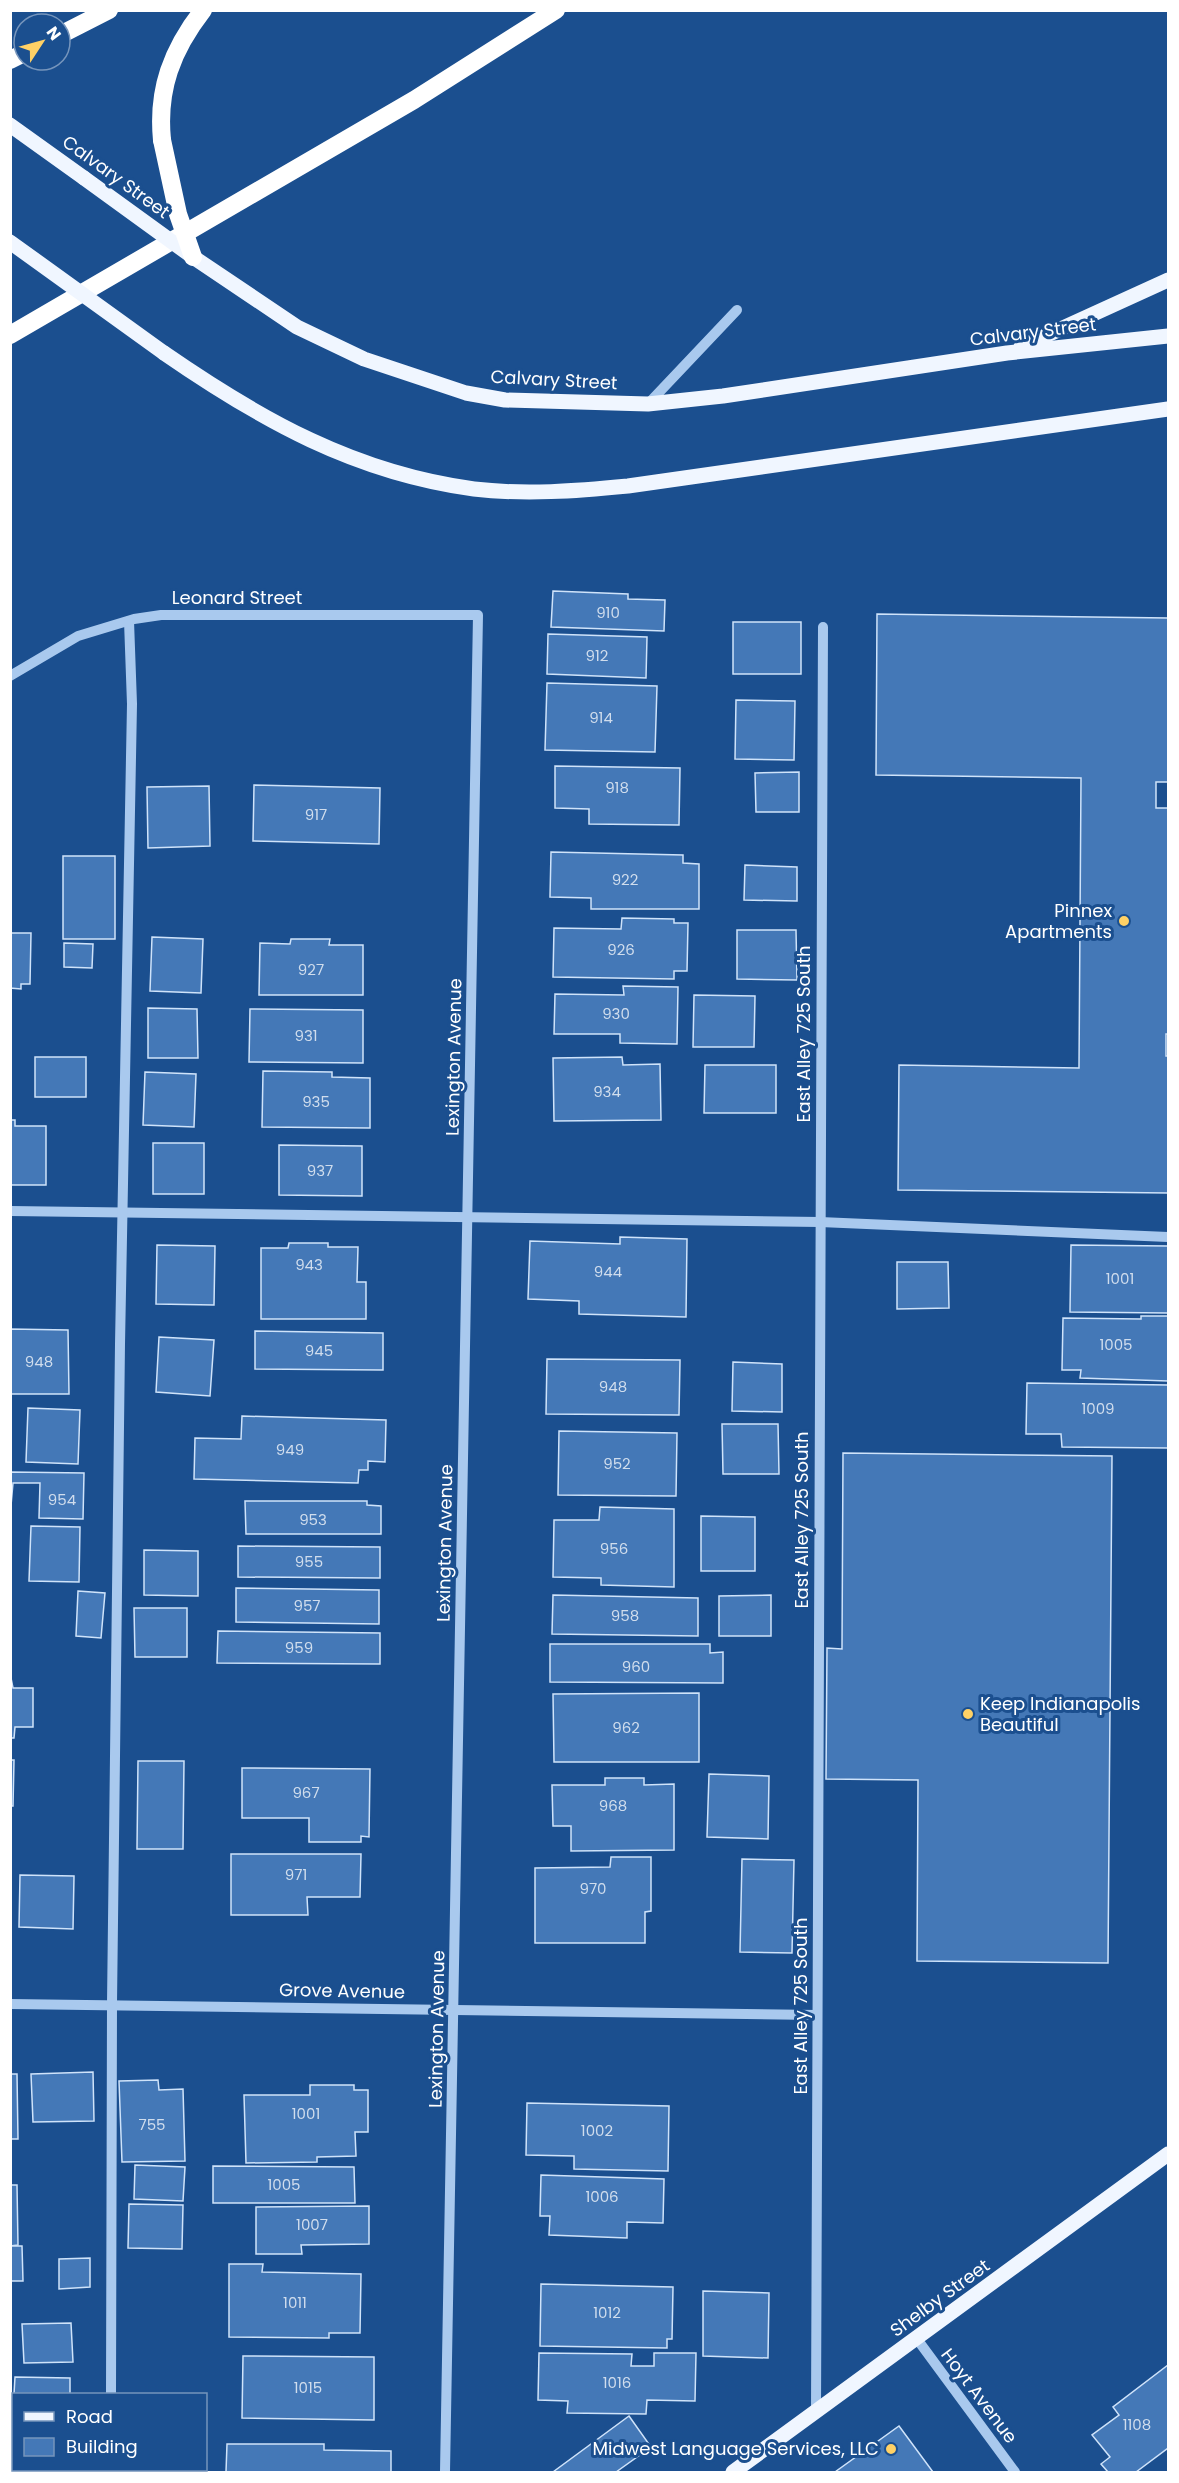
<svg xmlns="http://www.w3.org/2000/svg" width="1179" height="2483" font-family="Poppins,sans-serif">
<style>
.building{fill:#4478b7;stroke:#cfe3fa;stroke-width:1.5}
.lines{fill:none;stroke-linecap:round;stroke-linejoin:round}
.minor{stroke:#a9c9ee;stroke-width:10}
.major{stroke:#f0f6ff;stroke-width:15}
.highway{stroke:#fff;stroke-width:18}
.major-bridge{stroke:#f0f6ff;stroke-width:15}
.highway-bridge{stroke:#fff;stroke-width:18}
.poi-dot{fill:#ffd166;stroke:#1b4f8f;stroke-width:2}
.labels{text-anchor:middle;stroke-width:6;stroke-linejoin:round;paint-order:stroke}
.number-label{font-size:15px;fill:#d0dded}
.street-label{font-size:18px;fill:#fff;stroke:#1b4f8f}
.poi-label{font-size:18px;fill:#fff;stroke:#1b4f8f;text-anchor:end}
</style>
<rect width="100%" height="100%" fill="#1b4f8f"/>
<!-- building -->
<g class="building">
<polygon points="553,591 628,594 628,599 665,600 664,631 551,627"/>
<polygon points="877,614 1168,618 1168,782 1156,782 1156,808 1168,808 1168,1034 1166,1034 1166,1056 1168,1056 1168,1193 898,1190 899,1065 1079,1068 1081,778 876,775"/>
<rect x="733" y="622" width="68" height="52"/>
<polygon points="548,634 647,637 646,678 547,674"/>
<polygon points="547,683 657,686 655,752 545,750"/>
<polygon points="736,700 795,701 794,760 735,759"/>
<polygon points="555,766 680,768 679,825 589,824 589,809 555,808"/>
<polygon points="799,772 799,812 756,812 755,773"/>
<polygon points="254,785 380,788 379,844 253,841"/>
<polygon points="209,786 210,846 148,848 147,787"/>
<polygon points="551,852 683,855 683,863 699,864 699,909 591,909 591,898 550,897"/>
<rect x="63" y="856" width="52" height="83"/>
<polygon points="745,865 797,867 797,901 744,900"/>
<polygon points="622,918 674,919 674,923 688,923 687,971 674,971 674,979 553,977 554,928 621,929"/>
<polygon points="737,930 796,930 797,980 737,979"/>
<polygon points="10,933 31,933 30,984 21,984 21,989 10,988"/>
<polygon points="152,937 203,939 201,993 150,991"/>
<polygon points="291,939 330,939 329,945 363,945 363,995 259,995 260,943 290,944"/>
<polygon points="64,943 93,944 92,968 64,967"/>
<polygon points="623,986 678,987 677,1044 620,1043 620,1034 554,1034 555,994 624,995"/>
<polygon points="694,995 755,996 754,1047 693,1047"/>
<polygon points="148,1008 197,1009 198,1058 148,1058"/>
<polygon points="250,1009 363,1010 363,1063 249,1062"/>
<rect x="35" y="1057" width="51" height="40"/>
<polygon points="622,1057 623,1065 660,1064 661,1120 554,1121 553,1058"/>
<polygon points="705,1065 776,1065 776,1113 704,1113"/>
<polygon points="263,1071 332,1072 332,1077 370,1078 370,1128 262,1127"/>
<polygon points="145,1072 196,1074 194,1127 143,1125"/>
<polygon points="10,1120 15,1120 15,1126 46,1126 46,1185 10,1185"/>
<rect x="153" y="1143" width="51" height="51"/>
<polygon points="279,1145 362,1146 362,1196 279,1195"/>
<polygon points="620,1237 687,1239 686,1317 579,1314 579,1301 528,1299 530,1241 620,1244"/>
<polygon points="289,1243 328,1243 328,1247 358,1247 357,1282 366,1282 366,1319 261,1319 261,1248 288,1248"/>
<polygon points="157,1245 215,1246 214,1305 156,1304"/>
<polygon points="1071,1245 1168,1246 1168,1313 1070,1312"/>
<polygon points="897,1262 948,1262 949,1308 897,1309"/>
<polygon points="1141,1316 1168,1316 1168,1381 1080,1378 1081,1370 1062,1370 1063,1318 1141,1319"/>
<polygon points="10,1329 68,1330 69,1394 10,1394"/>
<polygon points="255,1331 383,1333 383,1370 255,1369"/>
<polygon points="159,1337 214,1340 210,1396 156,1392"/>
<polygon points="547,1359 680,1360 679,1415 546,1414"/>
<polygon points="733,1362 782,1364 782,1412 732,1411"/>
<polygon points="1027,1383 1168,1385 1168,1448 1062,1447 1061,1434 1026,1434"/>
<polygon points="28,1408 80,1410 78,1464 26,1462"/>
<polygon points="242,1416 386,1420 385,1462 368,1461 368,1470 359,1470 358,1483 194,1479 195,1438 241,1439"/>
<polygon points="722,1424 778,1424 779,1474 723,1474"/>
<polygon points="559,1431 677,1433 676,1496 558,1495"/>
<polygon points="843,1453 1112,1456 1108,1963 917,1961 918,1780 826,1779 827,1648 842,1649"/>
<polygon points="10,1472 84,1473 83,1519 39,1518 40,1483 13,1483 10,1517"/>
<polygon points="245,1501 367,1501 367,1505 381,1506 381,1534 246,1534"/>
<polygon points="600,1507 674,1509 674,1587 601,1585 601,1578 553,1577 554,1520 599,1520"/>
<polygon points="701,1516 755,1517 755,1571 701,1571"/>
<polygon points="31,1526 80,1527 79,1582 29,1581"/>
<polygon points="238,1546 380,1547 380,1578 238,1577"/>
<polygon points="144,1550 198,1551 198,1596 144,1595"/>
<polygon points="236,1588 379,1590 379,1624 236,1622"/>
<polygon points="78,1591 105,1593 101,1638 76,1636"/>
<polygon points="553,1595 698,1598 698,1636 552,1634"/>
<polygon points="771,1595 771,1636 719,1636 719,1596"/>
<polygon points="134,1608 187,1608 187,1657 135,1657"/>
<polygon points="218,1631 380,1633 380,1664 217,1663"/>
<polygon points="550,1644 710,1644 710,1653 723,1652 723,1683 550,1682"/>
<polygon points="10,1673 13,1688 33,1688 33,1727 15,1727 14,1738 10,1738"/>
<polygon points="699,1693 699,1762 554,1762 553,1694"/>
<polygon points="10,1760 14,1760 13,1806 10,1806"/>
<polygon points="138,1761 184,1761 183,1849 137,1849"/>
<polygon points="242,1768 370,1769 369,1837 361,1836 361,1842 309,1842 309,1818 242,1818"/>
<polygon points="709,1774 769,1776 768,1839 707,1837"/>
<polygon points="605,1778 644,1778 644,1785 674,1784 674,1850 571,1851 571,1826 553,1826 552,1785 605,1785"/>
<polygon points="231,1854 361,1854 360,1897 307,1897 308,1915 231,1915"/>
<polygon points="611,1857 651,1857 651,1911 645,1912 645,1943 535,1943 535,1868 610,1867"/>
<polygon points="742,1859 794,1860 792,1953 740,1952"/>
<polygon points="20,1875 74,1876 73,1929 19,1927"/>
<polygon points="93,2072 94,2121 33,2122 31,2074"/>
<polygon points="10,2074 17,2074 18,2139 10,2139"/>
<polygon points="158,2080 159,2090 183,2089 185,2161 122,2162 119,2081"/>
<polygon points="310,2085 354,2085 354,2090 368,2090 368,2132 355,2132 356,2156 317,2157 317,2162 246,2163 244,2095 310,2095"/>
<polygon points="527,2103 669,2106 668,2171 574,2169 574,2156 526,2155"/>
<polygon points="135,2165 185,2167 183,2201 134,2199"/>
<polygon points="213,2166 354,2167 355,2203 213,2203"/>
<polygon points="541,2175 664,2179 663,2223 627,2222 627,2238 549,2235 550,2216 540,2216"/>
<polygon points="10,2185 17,2185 18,2245 10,2246"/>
<polygon points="129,2204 183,2205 182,2249 128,2248"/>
<polygon points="369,2206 369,2244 301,2245 302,2254 256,2254 256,2207"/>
<polygon points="10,2246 22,2246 23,2281 10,2281"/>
<polygon points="90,2258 90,2287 59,2289 59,2259"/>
<polygon points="229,2264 263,2264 262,2272 361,2274 360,2333 329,2333 329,2338 229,2337"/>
<polygon points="541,2284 673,2287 672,2339 667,2339 667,2348 540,2346"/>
<polygon points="703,2291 769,2293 768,2358 703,2356"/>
<polygon points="71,2323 73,2362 24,2363 22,2324"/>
<polygon points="539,2353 632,2354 631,2366 654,2366 654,2353 696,2353 695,2401 647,2400 646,2414 567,2413 568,2401 538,2400"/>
<polygon points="243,2356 374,2357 374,2420 242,2418"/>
<polygon points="1168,2365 1168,2448 1136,2472 1108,2472 1101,2464 1110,2457 1092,2435 1119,2415 1113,2407"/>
<polygon points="15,2377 70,2378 70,2394 14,2394"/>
<polygon points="629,2416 651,2447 616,2472 553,2472"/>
<polygon points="899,2426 933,2472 835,2472"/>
<polygon points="227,2444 324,2444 324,2450 391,2451 391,2472 226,2472"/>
<rect x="32" y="2470" width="51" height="2"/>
<rect x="132" y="2470" width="54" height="2"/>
</g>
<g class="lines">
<!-- minor -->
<g class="minor">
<polyline points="648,404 737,310"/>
<polyline points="10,676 78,636 134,619 161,615 478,615 445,2472"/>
<polyline points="10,1211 820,1222 1168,1237"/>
<polyline points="10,2004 817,2015"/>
<polyline points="917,2339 1015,2472"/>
<polyline points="111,2394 112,2004 120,1344 132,704 129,621"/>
<polyline points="816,2412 823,627"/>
<polyline points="110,2472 110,2470"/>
</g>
<!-- major -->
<g class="major">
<polyline points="10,125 84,178"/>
<polyline points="193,257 297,327 364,359 466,393 505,400 648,404 723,396 1007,353 1168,336"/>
<polyline points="1021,347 1168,280"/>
<path d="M 164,353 C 261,420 355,473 474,489 C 525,495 577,491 628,486 L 1168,409"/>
<polyline points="733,2472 1168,2154"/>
</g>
<!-- highway -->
<g class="highway">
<polyline points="60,35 109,10"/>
<polyline points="10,60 24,53"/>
<path d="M 162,140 C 157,89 172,50 203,10"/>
<polyline points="10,335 414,100 556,10"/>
</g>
<!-- major-bridge -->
<g class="major-bridge">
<polyline points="84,178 193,257"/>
<polyline points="10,242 164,353"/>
</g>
<!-- highway-bridge -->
<polyline class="highway-bridge" points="162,140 178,214 193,257"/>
</g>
<!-- markers -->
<g class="poi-dot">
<circle cx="1124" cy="921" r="6"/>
<circle cx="968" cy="1714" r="6"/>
<circle cx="891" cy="2449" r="6"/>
</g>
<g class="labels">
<!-- number labels -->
<g class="number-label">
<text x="608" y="618">910</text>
<text x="597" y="661">912</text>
<text x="601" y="723">914</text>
<text x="617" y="793">918</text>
<text x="316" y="820">917</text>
<text x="625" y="885">922</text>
<text x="621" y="955">926</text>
<text x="311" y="975">927</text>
<text x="616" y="1019">930</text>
<text x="306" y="1041">931</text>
<text x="607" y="1097">934</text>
<text x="316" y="1107">935</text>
<text x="320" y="1176">937</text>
<text x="309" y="1270">943</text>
<text x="608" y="1277">944</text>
<text x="1120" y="1284">1001</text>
<text x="1116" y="1350">1005</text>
<text x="319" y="1356">945</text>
<text x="39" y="1367">948</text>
<text x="613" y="1392">948</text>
<text x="1098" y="1414">1009</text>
<text x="290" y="1455">949</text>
<text x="617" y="1469">952</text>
<text x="62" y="1505">954</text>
<text x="313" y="1525">953</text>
<text x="614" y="1554">956</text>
<text x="309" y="1567">955</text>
<text x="307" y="1611">957</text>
<text x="625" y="1621">958</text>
<text x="299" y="1653">959</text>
<text x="636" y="1672">960</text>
<text x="626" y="1733">962</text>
<text x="306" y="1798">967</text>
<text x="613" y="1811">968</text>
<text x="296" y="1880">971</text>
<text x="593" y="1894">970</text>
<text x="306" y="2119">1001</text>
<text x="152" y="2130">755</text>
<text x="597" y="2136">1002</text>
<text x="284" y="2190">1005</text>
<text x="602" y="2202">1006</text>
<text x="312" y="2230">1007</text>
<text x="295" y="2308">1011</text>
<text x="607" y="2318">1012</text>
<text x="617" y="2388">1016</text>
<text x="308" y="2393">1015</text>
<text x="1137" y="2430">1108</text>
</g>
<!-- street labels -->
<g class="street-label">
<text transform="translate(116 177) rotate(36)" y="6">Calvary Street</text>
<text transform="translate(1033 332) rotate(-7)" y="6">Calvary Street</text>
<text transform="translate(554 380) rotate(3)" y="6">Calvary Street</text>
<text x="237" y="604">Leonard Street</text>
<text transform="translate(804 1034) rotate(-90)" y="6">East Alley 725 South</text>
<text transform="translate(454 1057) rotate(-89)" y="6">Lexington Avenue</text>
<text transform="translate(802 1520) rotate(-90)" y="6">East Alley 725 South</text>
<text transform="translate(445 1543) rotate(-89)" y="6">Lexington Avenue</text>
<text transform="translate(342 1991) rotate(1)" y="6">Grove Avenue</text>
<text transform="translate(801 2006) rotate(-90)" y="6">East Alley 725 South</text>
<text transform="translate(437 2029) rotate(-89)" y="6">Lexington Avenue</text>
<text transform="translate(940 2298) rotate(-36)" y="6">Shelby Street</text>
<text transform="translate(979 2396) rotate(53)" y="6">Hoyt Avenue</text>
</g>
<!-- poi labels -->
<g class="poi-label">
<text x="1112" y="917">Pinnex<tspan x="1112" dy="21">Apartments</tspan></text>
<text x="980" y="1710" text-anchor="start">Keep Indianapolis<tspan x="980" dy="21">Beautiful</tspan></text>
<text x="879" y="2455">Midwest Language Services, LLC</text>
</g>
</g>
<!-- border -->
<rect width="1179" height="2483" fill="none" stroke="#ffffff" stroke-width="24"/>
<!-- legend -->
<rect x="12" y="2393" width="195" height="78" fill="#1b4f8f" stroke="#7695bc" stroke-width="1.5"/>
<rect x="24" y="2412" width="30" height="9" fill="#f0f6ff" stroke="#7695bc" stroke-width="1.5"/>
<text x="66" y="2423" font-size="18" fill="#ffffff">Road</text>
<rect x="24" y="2438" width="30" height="18" fill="#4478b7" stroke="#7695bc" stroke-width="1.5"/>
<text x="66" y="2453" font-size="18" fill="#ffffff">Building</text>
<!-- north arrow -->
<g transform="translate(42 42) rotate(54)"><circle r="28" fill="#1b4f8f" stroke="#7695bc" stroke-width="1.5"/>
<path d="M0-4.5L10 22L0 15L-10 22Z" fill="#ffd166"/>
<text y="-9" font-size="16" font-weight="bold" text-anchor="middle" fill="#ffffff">N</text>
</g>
</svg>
